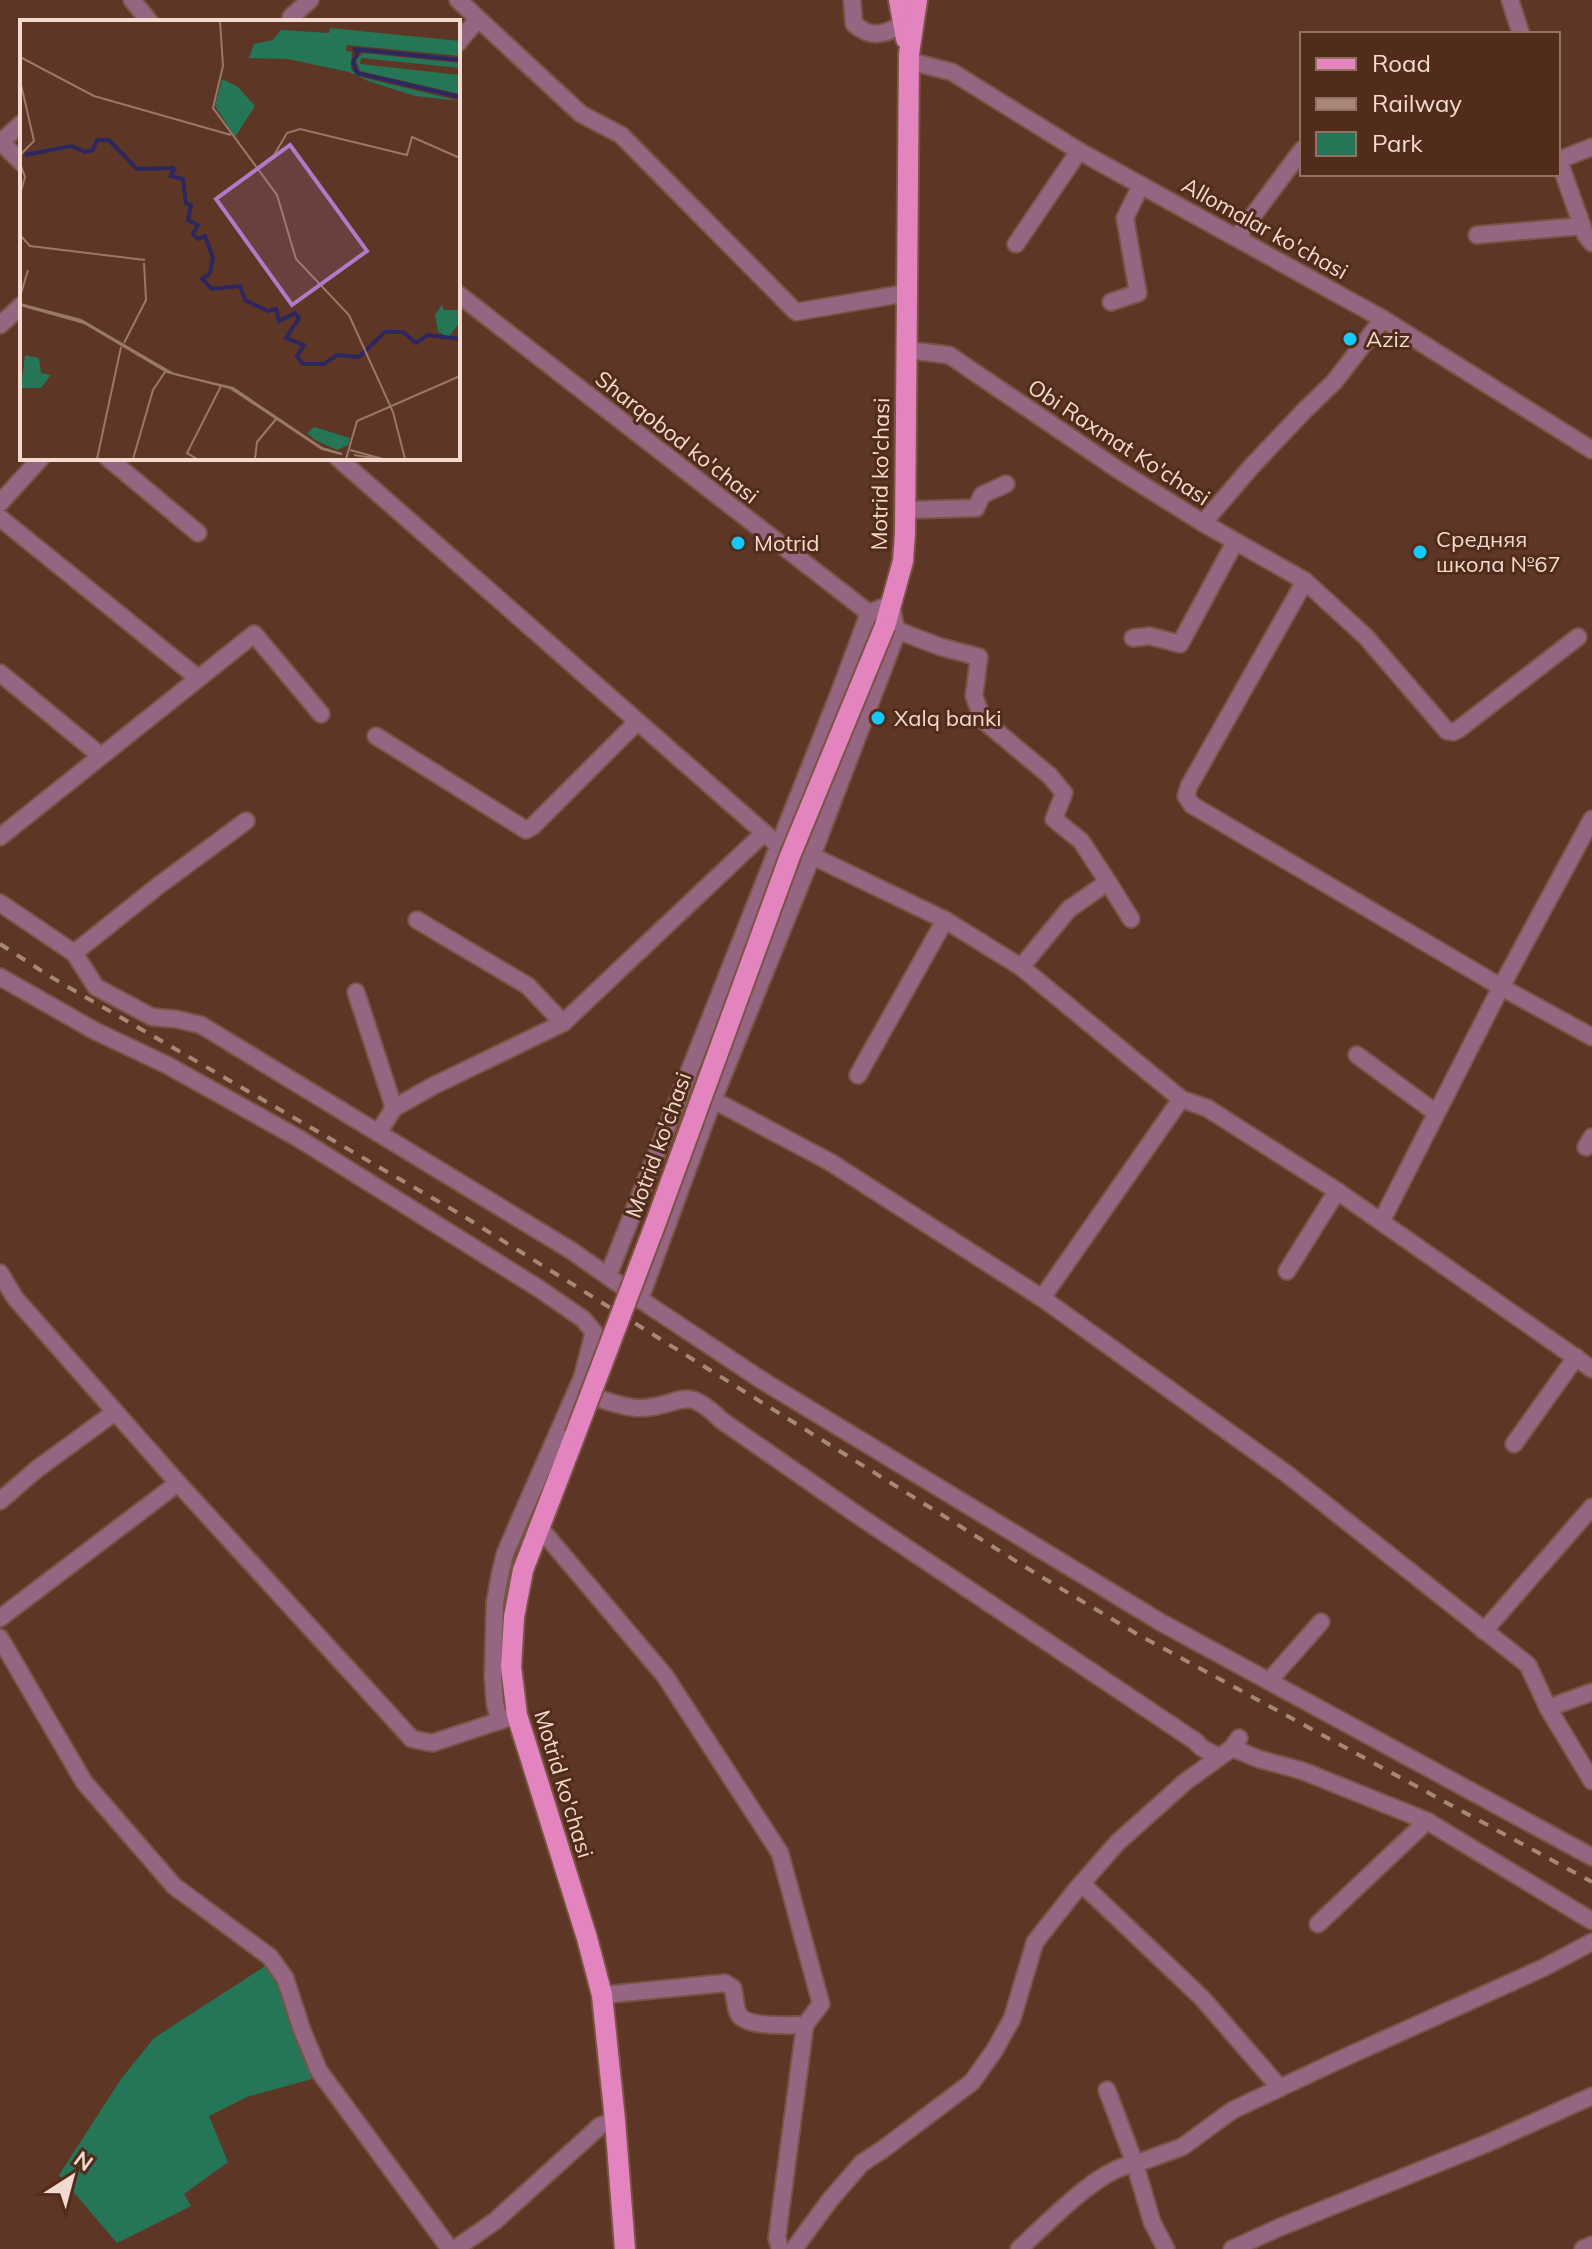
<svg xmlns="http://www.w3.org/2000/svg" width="1592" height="2249" font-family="Mulish,sans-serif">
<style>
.green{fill:#247657}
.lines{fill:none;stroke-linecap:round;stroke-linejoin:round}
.minor-casing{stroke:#795444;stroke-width:20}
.major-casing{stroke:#795444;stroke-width:24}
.minor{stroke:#956581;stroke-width:16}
.major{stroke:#e384be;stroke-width:20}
.rail{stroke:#a8877a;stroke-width:4;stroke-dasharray:10 10;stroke-linecap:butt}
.major-bridge-casing{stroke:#795444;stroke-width:24;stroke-linecap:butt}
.major-bridge{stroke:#e384be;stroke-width:20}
.poi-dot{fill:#14cafb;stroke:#522c1b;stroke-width:3}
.labels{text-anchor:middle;stroke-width:6;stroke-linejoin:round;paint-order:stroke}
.street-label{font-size:22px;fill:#f3dad0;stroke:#522c1b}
.poi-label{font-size:22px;fill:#f3dad0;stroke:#522c1b;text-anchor:start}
.inset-river{fill:none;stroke:#2d2760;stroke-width:4}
.inset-road{fill:none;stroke:#9a7869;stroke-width:2}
.view{fill:#b17ac7;fill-opacity:0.15;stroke:#b17ac7;stroke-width:4}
.inset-edge{fill:none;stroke:#f3dad0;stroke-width:4}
</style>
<rect width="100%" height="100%" fill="#5e3625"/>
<!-- green -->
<polygon class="green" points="273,1961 312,2079 247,2097 209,2116 228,2162 184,2194 191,2206 117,2243 59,2175 121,2079 154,2038"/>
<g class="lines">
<defs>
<g id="minor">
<polyline points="132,0 150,22"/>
<polyline points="458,0 581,114 621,135 796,312 907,293"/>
<path d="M 852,0 L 854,24 C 871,39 886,35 903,23"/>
<polyline points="1510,0 1521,34"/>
<polyline points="291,17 310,0"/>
<polyline points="458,43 477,20"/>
<polyline points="909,61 952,72 1079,151 1383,319 1592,450"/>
<polyline points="0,141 22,163"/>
<polyline points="1,142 22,123"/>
<polyline points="1558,158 1585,234 1592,243"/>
<polyline points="1559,160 1592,147"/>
<polyline points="1477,235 1582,226"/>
<polyline points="1237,237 1302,150"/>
<polyline points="1016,244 1079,151"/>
<polyline points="458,294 869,613"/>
<polyline points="1111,302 1138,293 1125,218 1141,185"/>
<polyline points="0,325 22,305"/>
<polyline points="906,350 949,355 1120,471 1203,523 1305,581 1366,637 1447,731 1453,732 1459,729 1578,637"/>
<polyline points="108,458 198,533"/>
<polyline points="338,458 786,852"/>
<polyline points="0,503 41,458"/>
<polyline points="906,510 976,508 982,495 1006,484"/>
<polyline points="0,518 198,678"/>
<polyline points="1203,523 1252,466 1304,411 1334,382 1383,319"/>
<polyline points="1305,581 1189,786 1186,796 1192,805 1501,987 1592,1037"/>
<polyline points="896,630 941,647 979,657 974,696 983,720 1050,776 1064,793 1054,819 1081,841 1108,882 1069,909 1021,967"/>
<polyline points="1133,638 1150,636 1180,644 1235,542"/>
<polyline points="0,673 101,756"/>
<polyline points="376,736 526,830 533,826 637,722"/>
<polyline points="0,837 254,634 321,714"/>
<polyline points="802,851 945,920 1021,967 1181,1099 1207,1108 1337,1191 1592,1369"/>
<polyline points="1108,882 1131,919"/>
<polyline points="0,903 74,953 96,987 152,1017 176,1019 201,1025 572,1251 650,1306 763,1381 1162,1623 1592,1857"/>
<polyline points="417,920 528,986 563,1023"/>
<polyline points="74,953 158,886 246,821"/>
<polyline points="0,977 95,1031 167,1065 298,1138 538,1288 583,1319 594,1332 582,1378 520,1519 505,1554 500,1575 495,1602 493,1675 495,1704 500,1721"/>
<polyline points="356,992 394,1108"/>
<polyline points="1357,1055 1436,1113"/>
<polyline points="858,1075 945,920"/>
<polyline points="704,1095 830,1162 1042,1298 1287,1474 1528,1665 1548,1708 1592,1781"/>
<polyline points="378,1133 394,1108 433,1086 563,1023 764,833"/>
<polyline points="1586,1147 1592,1137"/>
<polyline points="1381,1222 1501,987 1592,819"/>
<polyline points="1287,1271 1337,1191"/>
<polyline points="0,1273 15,1298 178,1483 412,1739 432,1743 508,1718"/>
<polyline points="608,1276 840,691 869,613 891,604 896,630 895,638 812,856 713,1100 640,1299"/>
<polyline points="1042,1298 1181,1099"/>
<path d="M 590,1396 C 605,1400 624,1408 640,1408 C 682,1407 683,1382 721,1420 L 856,1514 L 1195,1741 L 1202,1748 L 1219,1757"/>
<polyline points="1514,1444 1576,1357"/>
<polyline points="0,1501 37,1469 115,1412"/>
<polyline points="539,1527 665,1676 780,1853 821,2004 805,2025 777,2238 780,2249"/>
<polyline points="0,1618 178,1483"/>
<polyline points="1484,1631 1592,1507"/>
<polyline points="0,1638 84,1782 174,1886 270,1957 285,1978 302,2030 319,2071 450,2249"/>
<polyline points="1269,1681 1321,1622"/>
<polyline points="1548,1708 1592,1692"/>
<polyline points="1232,1748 1259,1759 1303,1771 1427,1821 1592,1921"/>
<polyline points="1082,1884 1202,1998 1280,2088"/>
<polyline points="1318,1924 1427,1821"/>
<path d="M 602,1995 L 725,1983 L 733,1988 C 735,1996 735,2006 738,2013 C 744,2028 790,2025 805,2025"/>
<polyline points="1107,2090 1135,2164 1152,2222 1166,2249"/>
<polyline points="455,2249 495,2221 600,2126 615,2120"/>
<polyline points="794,2249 830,2200 862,2163 882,2150 972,2082 994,2051 1012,2019 1035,1942 1076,1890 1117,1843 1185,1782 1232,1748 1239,1738"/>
<path d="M 1019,2249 C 1046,2225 1099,2167 1135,2164 L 1182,2147 L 1233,2110 L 1337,2061 L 1543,1968 L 1592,1942"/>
<polyline points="1232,2249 1278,2228 1488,2143 1592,2096"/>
<polyline points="1583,2249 1592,2245"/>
</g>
<g id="major">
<polyline points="899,0 906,39"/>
<polyline points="885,626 903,561 905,533 909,54 917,0"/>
<polyline points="575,1435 523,1570 514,1617 511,1667 517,1715 587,1938 602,1995 615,2120 625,2249"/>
</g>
</defs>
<!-- minor casing -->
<use href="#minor" class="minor-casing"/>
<!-- major casing -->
<use href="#major" class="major-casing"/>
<!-- minor -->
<use href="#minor" class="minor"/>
<!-- major -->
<use href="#major" class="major"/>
<!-- rail -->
<polyline class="rail" points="0,944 51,977 460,1214 1035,1573 1137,1634 1592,1882"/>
<defs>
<polyline id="major-bridge" points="575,1435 655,1225 790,856 885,626"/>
</defs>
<!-- major-bridge casing -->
<use href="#major-bridge" class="major-bridge-casing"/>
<!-- major-bridge -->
<use href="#major-bridge" class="major-bridge"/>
</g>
<!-- markers -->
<g class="poi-dot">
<circle cx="1350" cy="339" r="8"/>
<circle cx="738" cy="543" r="8"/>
<circle cx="1420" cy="552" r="8"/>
<circle cx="878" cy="718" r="8"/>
</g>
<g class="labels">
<!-- street labels -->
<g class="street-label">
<text transform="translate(1265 228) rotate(29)" y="8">Allomalar ko'chasi</text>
<text transform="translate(677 437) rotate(38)" y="8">Sharqobod ko'chasi</text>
<text transform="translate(1119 442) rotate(33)" y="8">Obi Raxmat Ko'chasi</text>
<text transform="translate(880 474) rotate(-89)" y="8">Motrid ko'chasi</text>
<text transform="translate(658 1145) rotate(-70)" y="8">Motrid ko'chasi</text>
<text transform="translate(564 1784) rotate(73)" y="8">Motrid ko'chasi</text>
</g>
<!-- poi labels -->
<g class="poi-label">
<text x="1366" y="347">Aziz</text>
<text x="1436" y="547">Средняя<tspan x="1436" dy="25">школа №67</tspan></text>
<text x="754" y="551">Motrid</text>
<text x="894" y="726">Xalq banki</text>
</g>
</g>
<!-- overview -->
<g transform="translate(20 20)">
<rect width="440" height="440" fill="#5e3625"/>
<path d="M 310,8 L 440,21 L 440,36 L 327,25 L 326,31 L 332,32 L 331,49 L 337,56 L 440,81 L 395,76 L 348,61 L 329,52 L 268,39 L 229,38 L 234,24 L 253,20 L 261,10 L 309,13 ZM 343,33 L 440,43 L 440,48 L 341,38 L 340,44 L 440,55 L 440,74 L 340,51 L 336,40 ZM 202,59 L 218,67 L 235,86 L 215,117 L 195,86 ZM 422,285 L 424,290 L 440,290 L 440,302 L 428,318 L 418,311 L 415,295 ZM 5,335 L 19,338 L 21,353 L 31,355 L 21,368 L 1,368 ZM 294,407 L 330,418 L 328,425 L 317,430 L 295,420 L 287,413 Z" fill="#247657"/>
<path class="inset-river" d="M 333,29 L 440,40M 339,29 L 333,42 L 337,53 L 440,77M 5,135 L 51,126 L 65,132 L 73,130 L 77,120 L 89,120 L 117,149 L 155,148M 155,148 L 151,156 L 163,159 L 166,183 L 171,185 L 168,200 L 178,205 L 173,214 L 178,219 L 185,216 L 193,238 L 190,253 L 182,259 L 192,269 L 220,266 L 225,280 L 248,291 L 256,289 L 259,301 L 275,293 L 279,298 L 266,318 L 284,325 L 277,336 L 283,344 L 304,344 L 317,335 L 339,337 L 365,312 L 383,312 L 396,323 L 408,315 L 440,319"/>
<path class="inset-road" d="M 200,1 L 203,46 L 193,88 L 257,175 L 276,239 L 329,295 L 373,392 L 385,439M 0,37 L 74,76 L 211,115M 0,60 L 14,121 L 0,135M 0,143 L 5,157 L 0,174M 238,147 L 254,135 L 267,113 L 280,109 L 387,135 L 392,117 L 440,138M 0,215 L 10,226 L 125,240M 0,277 L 8,250M 0,284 L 61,300 L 154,354 L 213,368 L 302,428 L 322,434M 0,285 L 64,303 L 147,352 L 210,368 L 302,429 L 321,434M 104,323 L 126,280 L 124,243M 330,430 L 363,439M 334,435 L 359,439M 77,439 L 101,327M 113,439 L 133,370 L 145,352M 177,439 L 167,433 L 201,366M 235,439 L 237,422 L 257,398M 326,439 L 337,401 L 440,356"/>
<path class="view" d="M 270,125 L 347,231 L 272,285 L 196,179 Z"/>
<rect width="440" height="440" class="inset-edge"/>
</g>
<!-- legend -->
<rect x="1300" y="32" width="260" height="144" fill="#522c1b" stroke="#927263" stroke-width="2"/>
<rect x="1316" y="58" width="40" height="12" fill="#e384be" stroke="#927263" stroke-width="2"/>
<text x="1372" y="72" font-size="24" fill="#f3dad0">Road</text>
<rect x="1316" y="98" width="40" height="12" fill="#a8877a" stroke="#927263" stroke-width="2"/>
<text x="1372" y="112" font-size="24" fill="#f3dad0">Railway</text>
<rect x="1316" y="132" width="40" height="24" fill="#247657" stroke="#927263" stroke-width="2"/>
<text x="1372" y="152" font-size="24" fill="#f3dad0">Park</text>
<!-- north arrow -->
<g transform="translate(72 2177) rotate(36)" stroke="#522c1b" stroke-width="6" paint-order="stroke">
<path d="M0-6L14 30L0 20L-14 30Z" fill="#f3dad0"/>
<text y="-12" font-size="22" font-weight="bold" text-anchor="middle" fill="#f3dad0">N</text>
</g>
</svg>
